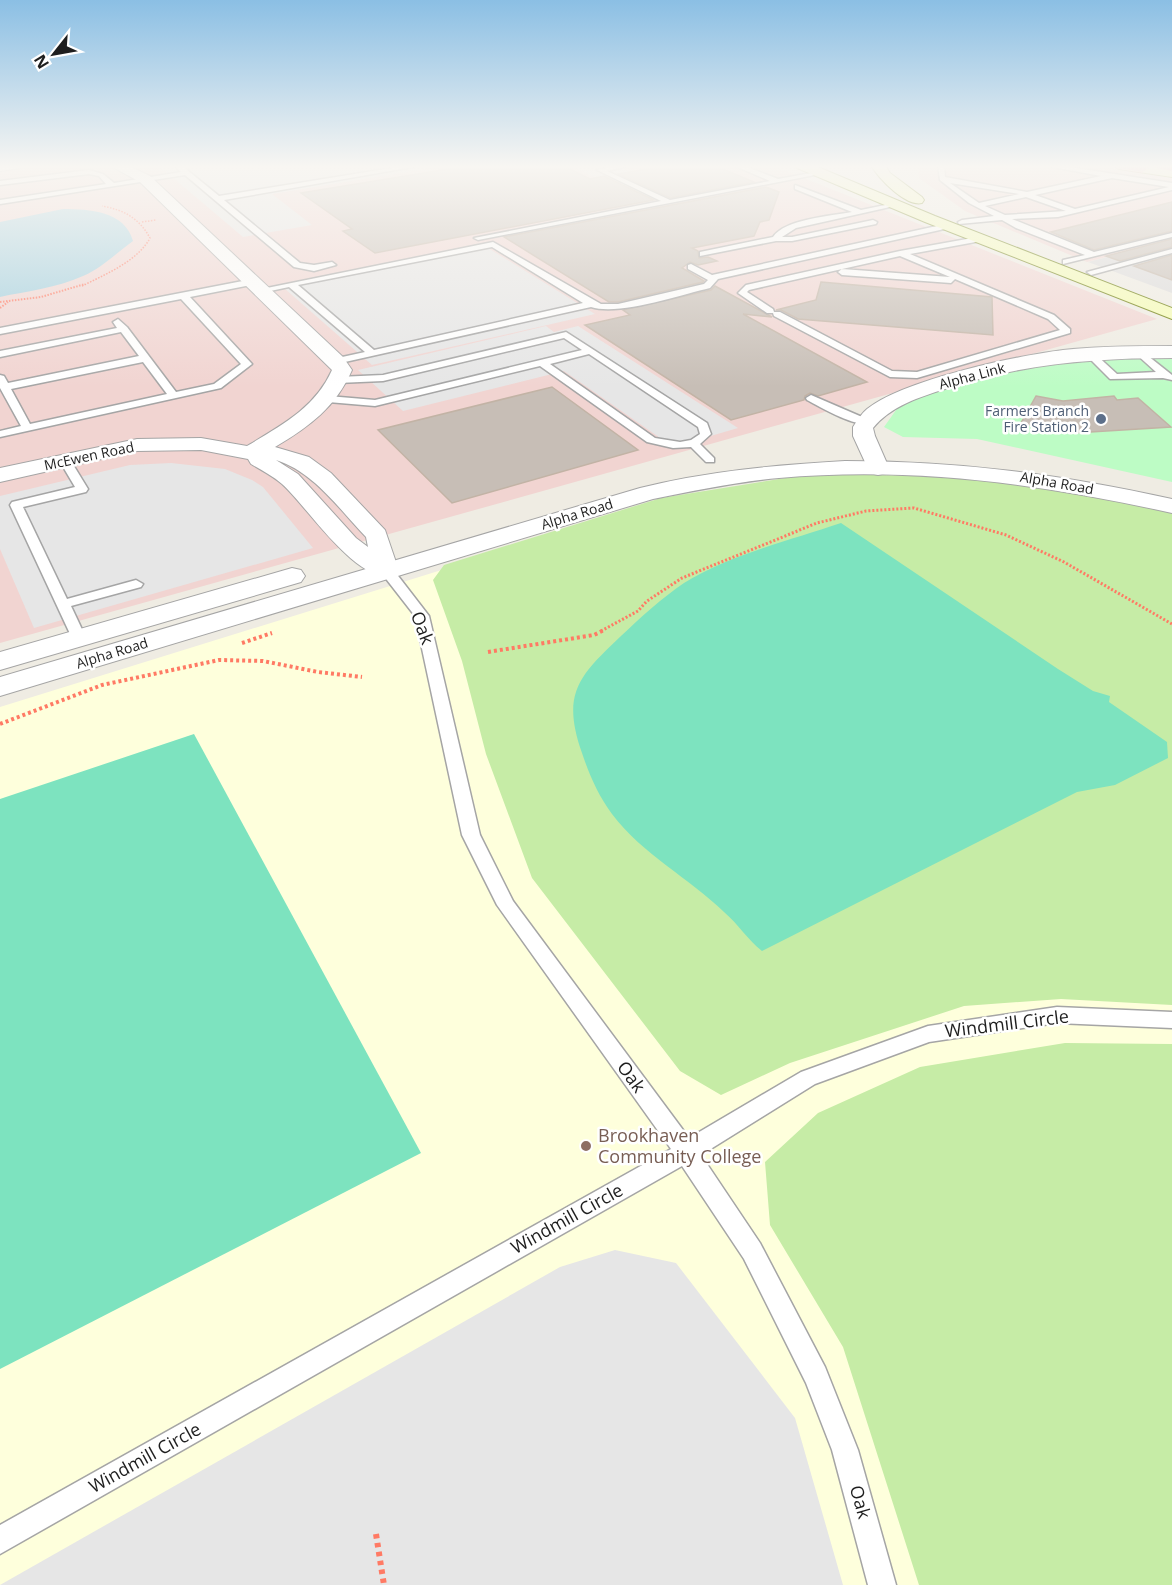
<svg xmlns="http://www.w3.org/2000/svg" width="1172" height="1585" font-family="'Open Sans',sans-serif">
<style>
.residential{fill:#dcdbdb}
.commercial{fill:#f1d4d1}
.education{fill:#feffdc}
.grass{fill:#c6eca6}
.park{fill:#bdfcc5}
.pitch{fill:#7de3bf}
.parking{fill:#e6e6e6}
.water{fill:#a1cfdf}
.building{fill:#c7beb6;stroke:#c2b3a5;stroke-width:1.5}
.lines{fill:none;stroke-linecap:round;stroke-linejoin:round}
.service-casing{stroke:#a5a5a5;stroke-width:3}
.minor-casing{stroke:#a5a5a5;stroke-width:2}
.tertiary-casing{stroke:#a5a5a5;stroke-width:2}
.secondary-casing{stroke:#677900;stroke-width:2}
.motorway-casing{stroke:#e21b58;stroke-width:2}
.path-far4{stroke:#ff7a64;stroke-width:1.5;stroke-dasharray:1.5 1.5;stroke-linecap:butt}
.path-far3{stroke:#ff7a64;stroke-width:2;stroke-dasharray:1.5 1.5;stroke-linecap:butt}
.path-far2{stroke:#ff7a64;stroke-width:3;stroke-dasharray:2 2;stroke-linecap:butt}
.path-far1{stroke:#ff7a64;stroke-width:4;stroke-dasharray:3 3;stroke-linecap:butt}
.path{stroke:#ff7a64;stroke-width:6;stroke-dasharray:4.5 4.5;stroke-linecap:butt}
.service{fill:#fff;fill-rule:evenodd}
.minor{fill:#fff;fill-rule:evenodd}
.tertiary{fill:#fff;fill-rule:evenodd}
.secondary{fill:#f6fdb4;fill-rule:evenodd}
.motorway{fill:#eb8695;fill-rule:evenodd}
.service-dot{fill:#5c6f8a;stroke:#fff;stroke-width:2}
.education-dot{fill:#8d6e63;stroke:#fff;stroke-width:2}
.labels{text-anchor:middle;stroke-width:5;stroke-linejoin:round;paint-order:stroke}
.far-street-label{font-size:14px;fill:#1e1e1e;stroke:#fff}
.far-service-label{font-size:14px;fill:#4e5e75;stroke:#fff;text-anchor:end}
.near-street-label{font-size:18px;fill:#1e1e1e;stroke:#fff}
.near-education-label{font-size:18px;fill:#785e54;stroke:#fff;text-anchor:start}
</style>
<rect width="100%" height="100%" fill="#efece3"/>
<!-- residential -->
<polygon class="residential" points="1172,240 1172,293 1088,262"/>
<!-- commercial -->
<g class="commercial">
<polygon points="0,165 771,165 1157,319 0,643"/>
<polygon points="918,165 1089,165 1172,177 1172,240 1087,262 965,211 919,178"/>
</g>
<!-- education -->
<polygon class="education" points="677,497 1172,516 1172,1585 0,1585 0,707"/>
<!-- grass -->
<g class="grass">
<polygon points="810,474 942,476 1087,492 1172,513 1172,1005 1061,999 964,1006 790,1063 721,1095 680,1071 532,878 486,754 462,661 433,580 444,565 661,498"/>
<polygon points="1065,1043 1172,1044 1172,1585 919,1585 843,1347 770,1225 765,1162 818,1113 920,1067"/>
</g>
<!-- park -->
<polygon class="park" points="1172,356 1172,482 977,439 903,437 884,427 901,403 981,378 1073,359"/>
<!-- pitch -->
<g class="pitch">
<path d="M 841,523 L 1058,669 L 1093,691 L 1110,696 L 1109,702 L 1167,742 L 1168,758 L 1115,785 L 1077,792 L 762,951 C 748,940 738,924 724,912 C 688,877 643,855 612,814 C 598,795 589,774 582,753 C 561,693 579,676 621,636 C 641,617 662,598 684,583 C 729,555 791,540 841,523 Z"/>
<polygon points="194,734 421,1153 0,1369 0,799"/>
</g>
<!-- parking -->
<g class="parking">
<polygon points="158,165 449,165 272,194 312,225 243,237"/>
<polygon points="569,165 614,165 681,196 647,202"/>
<polygon points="488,248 595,314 372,365 284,288"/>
<polygon points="546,326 554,332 578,326 738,428 673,447 564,371 403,411 358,370"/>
<polygon points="171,463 225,469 252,480 263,487 313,548 34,628 0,549 0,496 130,465"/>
<polygon points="615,1250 676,1263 795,1418 843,1585 0,1585 560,1267"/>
</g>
<!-- water -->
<path class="water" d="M 63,209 C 89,209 125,211 133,241 C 116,253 102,268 83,276 C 57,288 27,291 0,297 L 0,222 Z"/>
<!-- building -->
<g class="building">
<polygon points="473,165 562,165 590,179 604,176 654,200 375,253 343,231 352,229 301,193"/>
<polygon points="669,165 713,165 754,182 670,198 618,174"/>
<polygon points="766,187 779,192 769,220 760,222 754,236 692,248 698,251 699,258 708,257 717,261 698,265 690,262 682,268 704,281 703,282 618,302 609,302 504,237"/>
<polygon points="1172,202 1172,231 1094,250 1051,232"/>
<polygon points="1172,239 1172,247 1120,261 1106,256"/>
<polygon points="1172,255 1172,280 1134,266"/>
<polygon points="821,282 992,297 993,335 798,319 781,310 776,310 816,300"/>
<polygon points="715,286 772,317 743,314 867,382 818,396 810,393 805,396 804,400 731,420 585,325 630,315 623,310 711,290"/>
<polygon points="552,387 638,450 452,503 378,430"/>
<polygon points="1036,396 1063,401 1114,396 1117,400 1138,398 1171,427 1074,433 1021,423"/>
</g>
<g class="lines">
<defs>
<g id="service">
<polygon points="174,165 181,165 219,196 410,165 424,165 224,200 300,263 314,265 332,262 336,265 314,271 294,267 185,175 0,204 0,200 106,184 99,176 89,174 0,185 0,181 89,170 103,174 114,183 181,172"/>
<polygon points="618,165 632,165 607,171 670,200 770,181 733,165 742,165 778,179 822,171 825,173 478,240 474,238 661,201 597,170"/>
<path d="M 938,165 L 944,165 L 945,177 L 1027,192 L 1101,176 L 1042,165 L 1057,165 L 1172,183 L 1172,190 L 1058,217 L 1012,219 L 1094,252 L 1172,233 L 1172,237 L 1063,264 L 1063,260 L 1085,255 L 1016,228 L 1002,220 L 959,224 L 958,222 L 962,220 L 994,216 L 969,203 L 940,180 ZM 1112,178 L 1169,187 L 1075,209 L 1035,195 ZM 950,183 L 1019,194 L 979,203 ZM 1026,197 L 1066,211 L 1005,215 L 985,206 Z"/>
<path d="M 795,185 L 861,210 L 895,203 L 899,205 L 796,228 L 782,237 L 792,237 L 873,220 L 877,222 L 876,224 L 792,241 L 776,241 L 700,256 L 700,252 L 773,237 C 785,219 831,216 852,212 L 795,189 Z"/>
<path d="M 946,224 L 950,226 L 949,228 L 718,279 L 710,288 C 680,295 619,316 591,307 L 336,364 L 331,361 L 333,359 L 365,352 L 289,287 L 261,293 L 257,290 L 493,242 L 601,304 L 618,304 L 704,284 L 708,280 L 688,269 L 688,265 L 691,264 L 712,275 ZM 492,247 L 583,303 L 374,350 L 298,285 Z"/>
<path d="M 978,237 L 981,237 L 981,241 L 910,254 L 1054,315 L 1070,329 L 1070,333 L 917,378 L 890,377 L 774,316 L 773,313 L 767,313 L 738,293 L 746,285 L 900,251 ZM 900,256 L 950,277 L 842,269 L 838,272 L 842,275 L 951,283 L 955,279 L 1048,319 L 1060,330 L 917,372 L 892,371 L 780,312 L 774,312 L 773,309 L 747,292 L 749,290 Z"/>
<polygon points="1172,249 1172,253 1091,275 1087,272"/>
<path d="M 253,279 L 257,282 L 256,284 L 190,297 L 252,364 L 221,388 L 0,437 L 0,431 L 21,426 L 0,388 L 0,375 L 4,376 L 8,383 L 139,356 L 121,332 L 0,357 L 0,351 L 117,328 L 113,322 L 118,319 L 127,327 L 176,392 L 214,384 L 241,364 L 181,299 L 0,334 L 0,328 ZM 143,362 L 167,394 L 30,424 L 11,389 Z"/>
<path d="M 566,332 L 707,423 L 711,434 L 700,444 L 714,458 L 714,462 L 706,462 L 691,447 L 673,448 L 647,442 L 540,366 L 375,406 L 328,402 L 323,399 L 328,396 L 375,400 L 582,350 L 564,338 L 383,381 L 338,383 L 333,380 L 338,377 L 383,375 ZM 589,354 L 698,427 L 700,434 L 691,440 L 680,442 L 655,438 L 550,364 Z"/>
<polygon points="1138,348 1172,375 1172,380 1163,378 1110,379 1085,354 1093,352 1117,374 1156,372 1135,353 1133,351"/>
<path d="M 811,395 L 869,420 L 870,422 L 869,424 C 853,426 822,408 807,400 L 806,398 Z"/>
<polygon points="65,457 69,458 88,489 86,492 23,507 67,599 136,580 143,584 141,587 71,606 86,638 79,642 72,638 10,505 12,502 75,487 59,460"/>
<polygon points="387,567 392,568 429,616 480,835 513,901 689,1138 801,1072 928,1026 1057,1007 1172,1012 1172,1028 1057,1023 929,1042 815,1084 701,1155 760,1243 825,1367 858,1450 896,1585 868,1585 832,1450 806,1383 744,1259 682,1166 0,1554 0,1525 671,1149 497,905 462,835 415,616 380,571"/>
</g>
<g id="minor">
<polygon points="0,165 23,165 21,168 0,171"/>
<path d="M 109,165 L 127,165 L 150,176 L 343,357 L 352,370 C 336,407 309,427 275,447 L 309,457 L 331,473 L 385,530 L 399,571 L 396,576 C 357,586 308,507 282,484 C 273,476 261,470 251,464 L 248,459 L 201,450 L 137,451 L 0,482 L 0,468 L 137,439 L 201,438 L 247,446 C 282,425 315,408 332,370 L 140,182 ZM 276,460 C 314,472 339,509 366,537 L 368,547 L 356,538 L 298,474 Z"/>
<path d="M 1172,346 L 1172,358 C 1093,358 1021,364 945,389 C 920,397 891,406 873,428 L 875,436 L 889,468 L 886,473 L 878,475 L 870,473 L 853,436 L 853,427 C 857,421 861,414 867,409 C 903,380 1015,356 1063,350 C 1099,346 1136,346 1172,346 Z"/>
</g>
<g id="tertiary">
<path d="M 845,461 C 960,461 1059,474 1172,499 L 1172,513 C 1043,484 911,466 779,478 C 736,482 694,491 653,499 L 0,696 L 0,677 L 640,488 C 707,471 776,465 845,461 Z"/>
<polygon points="292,568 301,570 305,576 301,582 0,670 0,652"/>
</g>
<g id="secondary">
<polygon points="795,165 813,165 935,216 1172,308 1172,319 925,222 797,168"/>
<path d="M 871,165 L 885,165 L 890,173 L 922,197 L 924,200 L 922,203 C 906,207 878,178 871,165 Z"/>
<polygon points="1112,165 1145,165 1172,169 1172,177 1119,169"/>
</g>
<g id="motorway">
<polygon points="1116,165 1146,165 1149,168 1142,172 1118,168"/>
<polygon points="1154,165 1172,165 1172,171 1156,168"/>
</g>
</defs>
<!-- service casing -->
<use href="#service" class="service-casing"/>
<!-- minor casing -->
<use href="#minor" class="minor-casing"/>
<!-- tertiary casing -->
<use href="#tertiary" class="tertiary-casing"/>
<!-- secondary casing -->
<use href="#secondary" class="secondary-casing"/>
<!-- motorway casing -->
<use href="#motorway" class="motorway-casing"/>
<!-- path-far4 -->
<g class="path-far4">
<polyline points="142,222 156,220"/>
<path d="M 82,286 C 104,275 138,261 150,238 C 139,218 124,210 102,206"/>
</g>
<!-- path-far3 -->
<g class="path-far3">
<polyline points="0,302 41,297 85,284"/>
<polyline points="0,308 8,302"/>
</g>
<!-- path-far2 -->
<polyline class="path-far2" points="601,631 638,611 647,601 682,578 817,523 866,511 914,508 1006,535 1064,562 1172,624"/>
<!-- path-far1 -->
<g class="path-far1">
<polyline points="242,643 272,633"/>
<polyline points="488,652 594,635 604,630"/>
<polyline points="0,724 102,685 219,660 263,661 318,672 362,677"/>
</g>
<!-- path -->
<polyline class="path" points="376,1534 384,1585"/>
<!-- service -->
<use href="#service" class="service"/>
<!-- minor -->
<use href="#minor" class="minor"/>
<!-- tertiary -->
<use href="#tertiary" class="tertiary"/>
<!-- secondary -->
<use href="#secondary" class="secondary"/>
<!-- motorway -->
<use href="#motorway" class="motorway"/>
</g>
<!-- sky -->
<linearGradient id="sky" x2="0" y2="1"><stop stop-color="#8bbfe4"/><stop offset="0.43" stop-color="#f8f6f2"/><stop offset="1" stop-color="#f8f6f2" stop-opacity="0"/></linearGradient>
<rect width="1172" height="387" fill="url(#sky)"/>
<!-- markers -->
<circle class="service-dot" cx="1101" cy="419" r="6"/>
<circle class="education-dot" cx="586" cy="1146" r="6"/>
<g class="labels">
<!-- far-street labels -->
<g class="far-street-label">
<text transform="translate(972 376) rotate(-15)" y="5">Alpha Link</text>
<text transform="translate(89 456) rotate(-12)" y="5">McEwen Road</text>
<text transform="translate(1057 483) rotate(10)" y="5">Alpha Road</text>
<text transform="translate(577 514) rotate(-17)" y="5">Alpha Road</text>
<text transform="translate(112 653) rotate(-17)" y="5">Alpha Road</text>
</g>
<!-- far-service labels -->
<g class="far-service-label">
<text x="1089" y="416">Farmers Branch<tspan x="1089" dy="16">Fire Station 2</tspan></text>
</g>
<!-- near-street labels -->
<g class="near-street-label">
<text transform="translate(422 628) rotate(69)" y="6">Oak</text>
<text transform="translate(1007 1024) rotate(-7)" y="6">Windmill Circle</text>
<text transform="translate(631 1077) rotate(54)" y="6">Oak</text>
<text transform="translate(567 1219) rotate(-29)" y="6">Windmill Circle</text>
<text transform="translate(145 1458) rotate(-29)" y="6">Windmill Circle</text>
<text transform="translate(860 1502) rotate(74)" y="6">Oak</text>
</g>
<!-- near-education labels -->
<g class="near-education-label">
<text x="598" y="1142">Brookhaven<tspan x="598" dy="21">Community College</tspan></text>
</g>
</g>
<!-- north arrow -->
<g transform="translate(54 54) rotate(239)" stroke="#ffffff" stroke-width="4.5" paint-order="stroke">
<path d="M0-4.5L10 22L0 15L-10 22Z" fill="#1e1e1e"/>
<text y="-9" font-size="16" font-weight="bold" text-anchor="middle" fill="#1e1e1e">N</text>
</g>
</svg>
